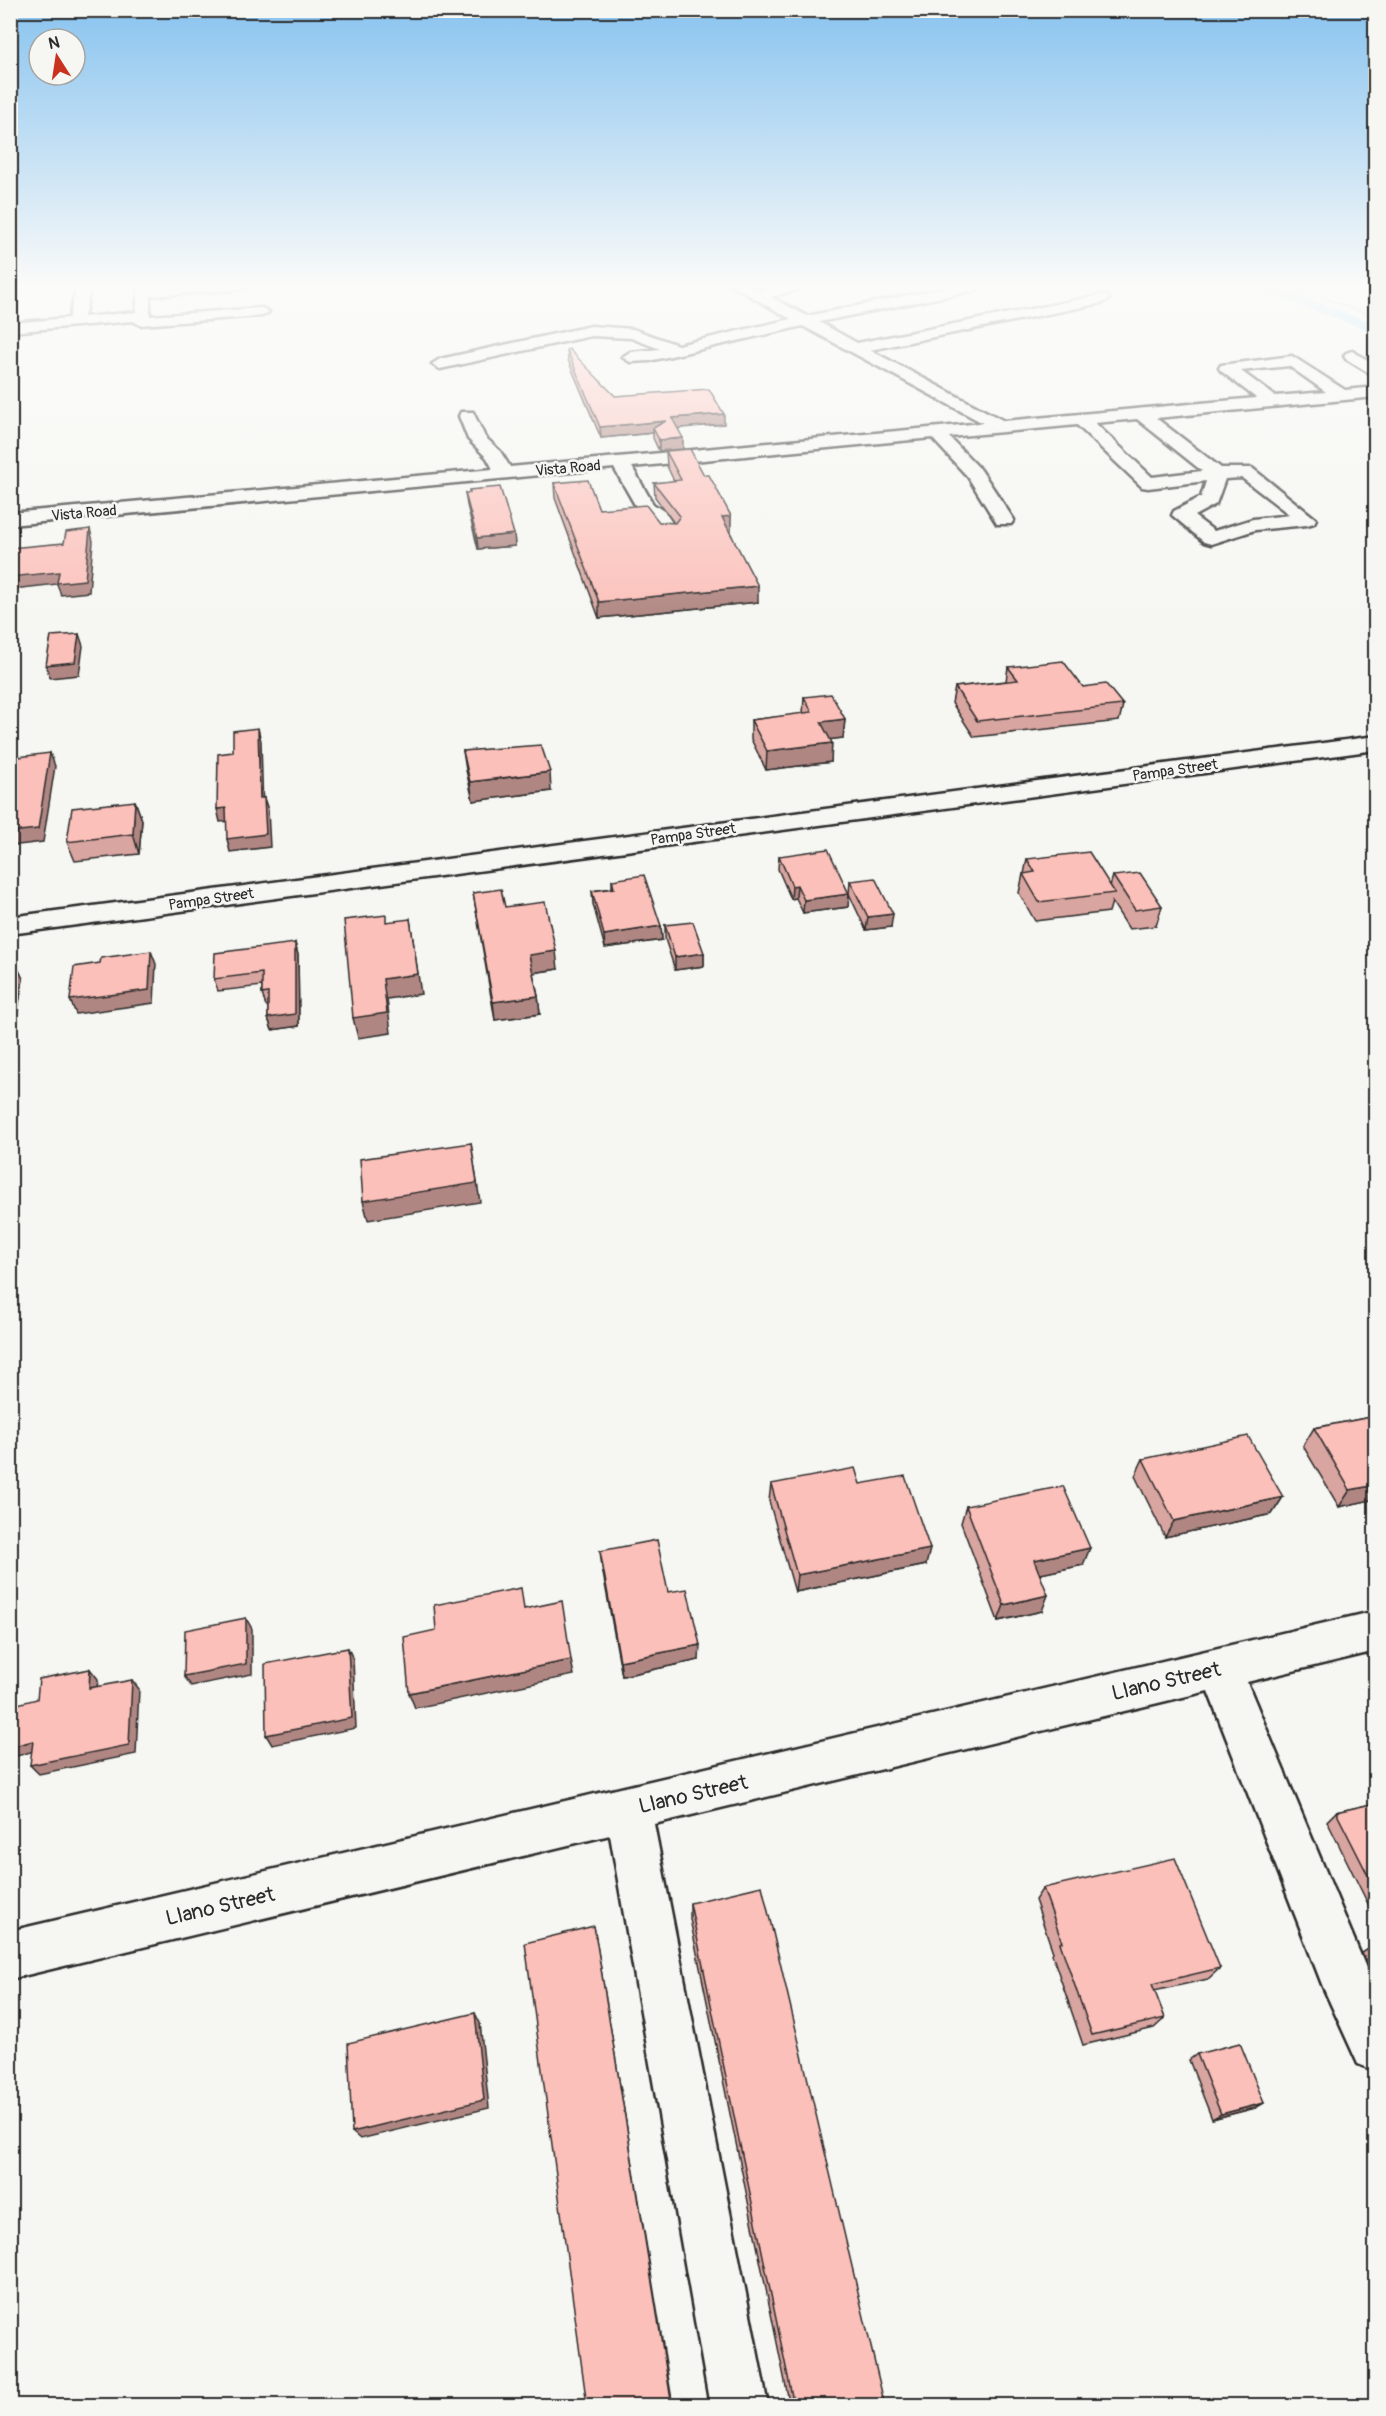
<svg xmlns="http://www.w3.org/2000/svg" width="1386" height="2416" font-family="Pangolin,sans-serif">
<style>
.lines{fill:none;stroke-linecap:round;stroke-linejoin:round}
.canal{fill:#99d9fa;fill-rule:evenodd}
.minor-casing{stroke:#2b2b2b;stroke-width:5}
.path{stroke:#2b2b2b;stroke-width:1.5;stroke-dasharray:1 2;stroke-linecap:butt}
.minor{fill:#f6f6f2;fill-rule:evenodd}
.wall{fill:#d9a5a0;stroke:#2b2b2b;stroke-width:1.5}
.shaded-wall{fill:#b08682;stroke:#2b2b2b;stroke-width:1.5}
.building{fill:#fcc0ba;stroke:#2b2b2b;stroke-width:1.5}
.labels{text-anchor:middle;stroke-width:5;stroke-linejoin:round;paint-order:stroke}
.far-street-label{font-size:15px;fill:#2b2b2b;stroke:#f6f6f2}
.near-street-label{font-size:21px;fill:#2b2b2b;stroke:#f6f6f2}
</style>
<rect width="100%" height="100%" fill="#f6f6f2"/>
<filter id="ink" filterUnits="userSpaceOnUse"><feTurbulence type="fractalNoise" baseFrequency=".0167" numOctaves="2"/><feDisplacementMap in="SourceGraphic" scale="12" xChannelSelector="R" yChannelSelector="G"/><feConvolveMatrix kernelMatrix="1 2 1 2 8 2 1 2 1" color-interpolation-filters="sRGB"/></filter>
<g filter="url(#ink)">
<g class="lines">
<!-- canal -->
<polygon class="canal" points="1250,285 1270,285 1376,324 1376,333 1252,288"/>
<defs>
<g id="minor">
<polygon points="77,285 91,285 84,317 136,312 138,289 181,285 251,285 244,289 150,296 150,316 262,308 269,312 262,316 140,325 133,321 10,332 10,323 69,318"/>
<path d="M 731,285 L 749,285 L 760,291 L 781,285 L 805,285 L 803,288 L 771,297 L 807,316 L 959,285 L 983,286 L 976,290 L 819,322 L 857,343 L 1102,295 L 1107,296 L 1109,299 L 1102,303 L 870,350 L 1004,421 L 1256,398 L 1221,371 L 1219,368 L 1221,365 L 1292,356 L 1345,390 L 1376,387 L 1376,397 L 1156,418 L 1221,468 L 1252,468 L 1316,519 L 1314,523 L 1307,525 L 1255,530 L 1211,544 L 1204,542 L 1172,515 L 1174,511 L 1201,497 L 1206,481 L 1148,488 L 1142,487 L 1077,425 L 949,437 L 981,470 L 1014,520 L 1011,524 L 997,524 L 968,477 L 932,438 L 632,467 L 653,504 L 665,512 L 678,532 L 675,536 L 661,536 L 651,520 L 639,512 L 614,468 L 10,525 L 10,513 L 493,469 L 487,458 L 468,439 L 459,416 L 461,412 L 473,412 L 485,437 L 500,451 L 510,467 L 983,423 L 803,326 L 649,361 L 630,362 L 622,357 L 630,352 L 660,349 L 631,338 L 591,336 L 440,369 L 432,364 L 440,359 L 591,326 L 633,329 L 678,345 L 791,319 ZM 1289,366 L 1326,392 L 1275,396 L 1241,371 ZM 1137,419 L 1202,471 L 1152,477 L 1095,423 ZM 1242,478 L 1290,515 L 1253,519 L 1214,531 L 1194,516 L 1216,504 L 1225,479 Z"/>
<polygon points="1352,351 1376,365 1376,377 1346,359 1344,356 1346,353"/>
<polygon points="1376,736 1376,750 10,934 10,917"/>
<polygon points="1376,1611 1376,1651 1247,1682 1376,1992 1376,2071 1358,2064 1323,1987 1208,1691 654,1824 768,2406 710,2406 610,1835 10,1979 10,1931"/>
</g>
</defs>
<!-- minor casing -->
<use href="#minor" class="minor-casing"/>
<!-- path -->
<polyline class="path" points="1288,285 1376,317"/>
<!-- minor -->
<use href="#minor" class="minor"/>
</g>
<!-- wall -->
<g class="wall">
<polygon points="567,350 615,396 724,424 678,428 683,449 659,451 653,438 653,433 601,438 568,360"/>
<polygon points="666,451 704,475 731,516 730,531 758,602 599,618 555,498 554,483 599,509 659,522 674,523 655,497 654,483 674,481 667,466"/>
<polygon points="465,493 514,534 515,546 478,549 467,505"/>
<polygon points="1008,667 1083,687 1123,705 1119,721 974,737 952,703 955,687 1006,681"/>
<polygon points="804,697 845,719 843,738 830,739 831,762 766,770 751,739 751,720 803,714"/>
<polygon points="463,751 551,791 473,801 466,770"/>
<polygon points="135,801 142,820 139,854 75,861 67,842"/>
<polygon points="779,856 849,894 850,881 891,927 866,930 849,894 848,907 803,913 796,898 791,899 778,869"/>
<polygon points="1027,859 1110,886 1113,876 1162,906 1156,926 1129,929 1112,902 1109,912 1035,921 1019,893 1023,874 1024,874"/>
<polygon points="612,880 661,926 662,940 605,948 593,904 592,891 612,888"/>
<polygon points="473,893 505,907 558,969 533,973 538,996 540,1014 495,1020"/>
<polygon points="665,925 704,953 704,966 675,970 665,939"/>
<polygon points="295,943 298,955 299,1026 272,1030 268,1018 268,1006 266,1006 262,994 262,986 218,991 214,979"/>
<polygon points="17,966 23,979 15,1027 10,1028 10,967"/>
<polygon points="1376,1416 1376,1499 1339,1507 1303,1446 1314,1428"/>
<polygon points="1143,1459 1283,1497 1272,1514 1165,1537 1135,1476"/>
<polygon points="771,1484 860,1484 926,1565 795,1592 769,1501"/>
<polygon points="966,1506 1083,1565 1040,1574 1042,1611 998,1621 961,1523"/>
<polygon points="600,1551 668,1592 699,1660 622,1676 602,1568"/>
<polygon points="1376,1803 1376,1920 1327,1821 1336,1812"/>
<polygon points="1043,1888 1220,1968 1208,1979 1154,1991 1165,2018 1154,2028 1083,2045 1052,1954 1053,1952 1035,1900"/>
<polygon points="690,1903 885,2406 790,2406 690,1919"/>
<polygon points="1376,1945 1376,1985 1362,1953 1373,1946"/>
<polygon points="1197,2054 1264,2103 1255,2108 1212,2119 1189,2060"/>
</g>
<!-- shaded-wall -->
<g class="shaded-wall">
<polygon points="724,414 724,424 672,429 672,418"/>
<polygon points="666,421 653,428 653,433 601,438 600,427"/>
<polygon points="683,438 683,449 659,451 659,440"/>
<polygon points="731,516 731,531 722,532 722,517"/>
<polygon points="90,529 93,541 89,592 61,595 57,584 13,589 12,593 10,593 10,577"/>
<polygon points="514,534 515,546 478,549 477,538"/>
<polygon points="758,586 758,602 599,618 599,602"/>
<polygon points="79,634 83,646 79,675 50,678 46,665"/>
<polygon points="845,719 843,738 819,741 821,722"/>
<polygon points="258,728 261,741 263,811 260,798"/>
<polygon points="832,743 831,762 766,770 767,751"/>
<polygon points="50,753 55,766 43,842 10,846 10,832"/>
<polygon points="550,772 551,791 473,801 470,782"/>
<polygon points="264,798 268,810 270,847 230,852 227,839"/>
<polygon points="135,801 142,820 139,854 133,834"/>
<polygon points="226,808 229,821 220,822 217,809"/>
<polygon points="797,885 796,898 791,899 792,886"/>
<polygon points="849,894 848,907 803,913 804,900"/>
<polygon points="893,914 891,927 866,930 868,917"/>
<polygon points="410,919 421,994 387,999 391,1033 358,1038 353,1018 383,979"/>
<polygon points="661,926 662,940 605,948 604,935"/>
<polygon points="295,943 298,955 299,1026 272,1030 268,1018"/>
<polygon points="151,951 156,964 154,1003 76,1014 70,1000"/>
<polygon points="556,951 558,969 531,973 529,955"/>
<polygon points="704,953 704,966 675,970 675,957"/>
<polygon points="17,966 23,979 15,1027 10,1018 10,1002"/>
<polygon points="538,996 540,1014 495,1020 493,1002"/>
<polygon points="471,1143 480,1202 368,1220 363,1201"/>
<polygon points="1376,1485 1376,1499 1339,1507 1350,1490"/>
<polygon points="1283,1497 1272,1514 1165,1537 1174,1521"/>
<polygon points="1090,1548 1083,1565 1027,1577 1034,1560"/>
<polygon points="930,1549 926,1565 795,1592 797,1575"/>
<polygon points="1048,1595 1042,1611 998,1621 1004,1605"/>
<polygon points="246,1618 252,1629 252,1674 191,1686 184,1676"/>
<polygon points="700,1645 699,1660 622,1676 620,1661"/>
<polygon points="348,1648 353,1659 356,1728 272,1745 266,1735"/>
<polygon points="571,1660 574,1675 415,1708 409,1693"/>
<polygon points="90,1669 98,1679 96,1697 89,1688"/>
<polygon points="132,1680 139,1689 136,1754 39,1774 30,1765"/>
<polygon points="33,1741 41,1749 10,1758 10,1747"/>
<polygon points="594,1926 596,1941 673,2406 672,2406"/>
<polygon points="475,2013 480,2023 489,2108 360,2139 352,2132"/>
<polygon points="1264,2103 1255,2108 1212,2119 1221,2114"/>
</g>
<!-- building -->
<g class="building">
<polygon points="569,349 615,396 709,389 724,414 672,418 683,438 659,440 653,428 666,421 600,427 567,350"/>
<polygon points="690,449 704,475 709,475 731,516 722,517 758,586 599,602 554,483 588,480 599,509 646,505 659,522 675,523 680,516 654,483 681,480 666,451"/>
<polygon points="500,487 514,534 477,538 465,493 470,493 469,490"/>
<polygon points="90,529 85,580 57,583 59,572 10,577 10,548 64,543 66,532"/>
<polygon points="79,634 75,662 46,665 51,636"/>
<polygon points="1063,661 1083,687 1106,684 1123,705 977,721 955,687 1018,680 1008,667"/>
<polygon points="831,694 845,719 821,722 832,743 767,751 751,720 812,712 804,697"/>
<polygon points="258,728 260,798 264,798 266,834 227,839 226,808 217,809 218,754 233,752 233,731"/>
<polygon points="541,745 550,772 470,782 463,751"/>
<polygon points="50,753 38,829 10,832 10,758"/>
<polygon points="135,801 133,834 67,842 72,808"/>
<polygon points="828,849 849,894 804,900 797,885 792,886 779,856"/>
<polygon points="1089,852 1115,893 1039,902 1023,874 1035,872 1027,859"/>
<polygon points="1140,873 1162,906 1135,910 1113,876"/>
<polygon points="644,875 661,926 604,935 592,891 614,888 612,880"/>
<polygon points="875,878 893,914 868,917 850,881"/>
<polygon points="501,889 505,907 545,902 556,951 529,955 538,996 493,1002 473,893"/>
<polygon points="386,915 386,922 410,919 418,974 383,979 387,1013 353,1018 344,920"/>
<polygon points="693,922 704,953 675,957 665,925"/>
<polygon points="295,943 295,1014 268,1018 268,993 262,994 262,973 214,979 215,953"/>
<polygon points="151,951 149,990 70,1000 74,967 100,963 101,958"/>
<polygon points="17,966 10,1002 10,967"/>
<polygon points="471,1143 477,1183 363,1201 360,1159"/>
<polygon points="1376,1416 1376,1485 1350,1490 1314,1428"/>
<polygon points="1248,1436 1283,1497 1174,1521 1143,1459"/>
<polygon points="855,1468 860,1484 905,1476 930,1549 797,1575 771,1484"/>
<polygon points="1063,1486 1090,1548 1034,1560 1048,1595 1004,1605 966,1506"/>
<polygon points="657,1540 668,1592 687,1589 700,1645 620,1661 600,1551"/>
<polygon points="521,1588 524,1609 562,1601 571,1660 409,1693 404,1637 436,1630 434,1605"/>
<polygon points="246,1618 246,1664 184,1676 185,1630"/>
<polygon points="348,1648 352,1718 266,1735 265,1664"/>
<polygon points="90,1669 89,1688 132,1680 129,1745 30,1765 33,1741 10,1747 10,1706 37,1699 39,1679"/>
<polygon points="1376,1803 1376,1891 1336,1812"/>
<polygon points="1175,1858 1220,1968 1152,1984 1165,2018 1092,2035 1060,1943 1062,1942 1043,1888"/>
<polygon points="762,1886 885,2406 794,2406 690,1903"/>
<polygon points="594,1926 672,2406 587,2406 525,1943"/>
<polygon points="475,2013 484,2100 352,2132 348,2043"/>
<polygon points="1240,2043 1264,2103 1221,2114 1197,2054"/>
</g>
</g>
<!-- sky -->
<linearGradient id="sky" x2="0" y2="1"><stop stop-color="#88c3ef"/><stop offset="0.46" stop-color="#fbfbf9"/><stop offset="1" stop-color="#fbfbf9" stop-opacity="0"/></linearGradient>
<rect width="1386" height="623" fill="url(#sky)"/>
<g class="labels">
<!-- far-street labels -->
<g class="far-street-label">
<text transform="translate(568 468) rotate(-5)" y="5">Vista Road</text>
<text transform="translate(84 513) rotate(-5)" y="5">Vista Road</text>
<text transform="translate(1175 770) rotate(-8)" y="5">Pampa Street</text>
<text transform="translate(693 834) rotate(-8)" y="5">Pampa Street</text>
<text transform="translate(211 899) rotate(-8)" y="5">Pampa Street</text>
</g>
<!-- near-street labels -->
<g class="near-street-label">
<text transform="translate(1166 1681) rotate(-13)" y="7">Llano Street</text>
<text transform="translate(693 1794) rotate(-13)" y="7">Llano Street</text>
<text transform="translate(220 1906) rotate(-13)" y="7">Llano Street</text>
</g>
</g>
<!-- margin -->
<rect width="1386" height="2416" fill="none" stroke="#f6f6f2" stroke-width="36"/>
<rect x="18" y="18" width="1350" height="2380" fill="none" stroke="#2b2b2b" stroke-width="2" filter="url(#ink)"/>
<!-- north arrow -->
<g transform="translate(57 57) rotate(348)"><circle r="28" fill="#f6f6f2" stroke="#a5a5a2" stroke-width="1.5"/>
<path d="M0-4.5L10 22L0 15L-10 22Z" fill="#c8321e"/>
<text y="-9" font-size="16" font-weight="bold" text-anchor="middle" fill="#2b2b2b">N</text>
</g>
</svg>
